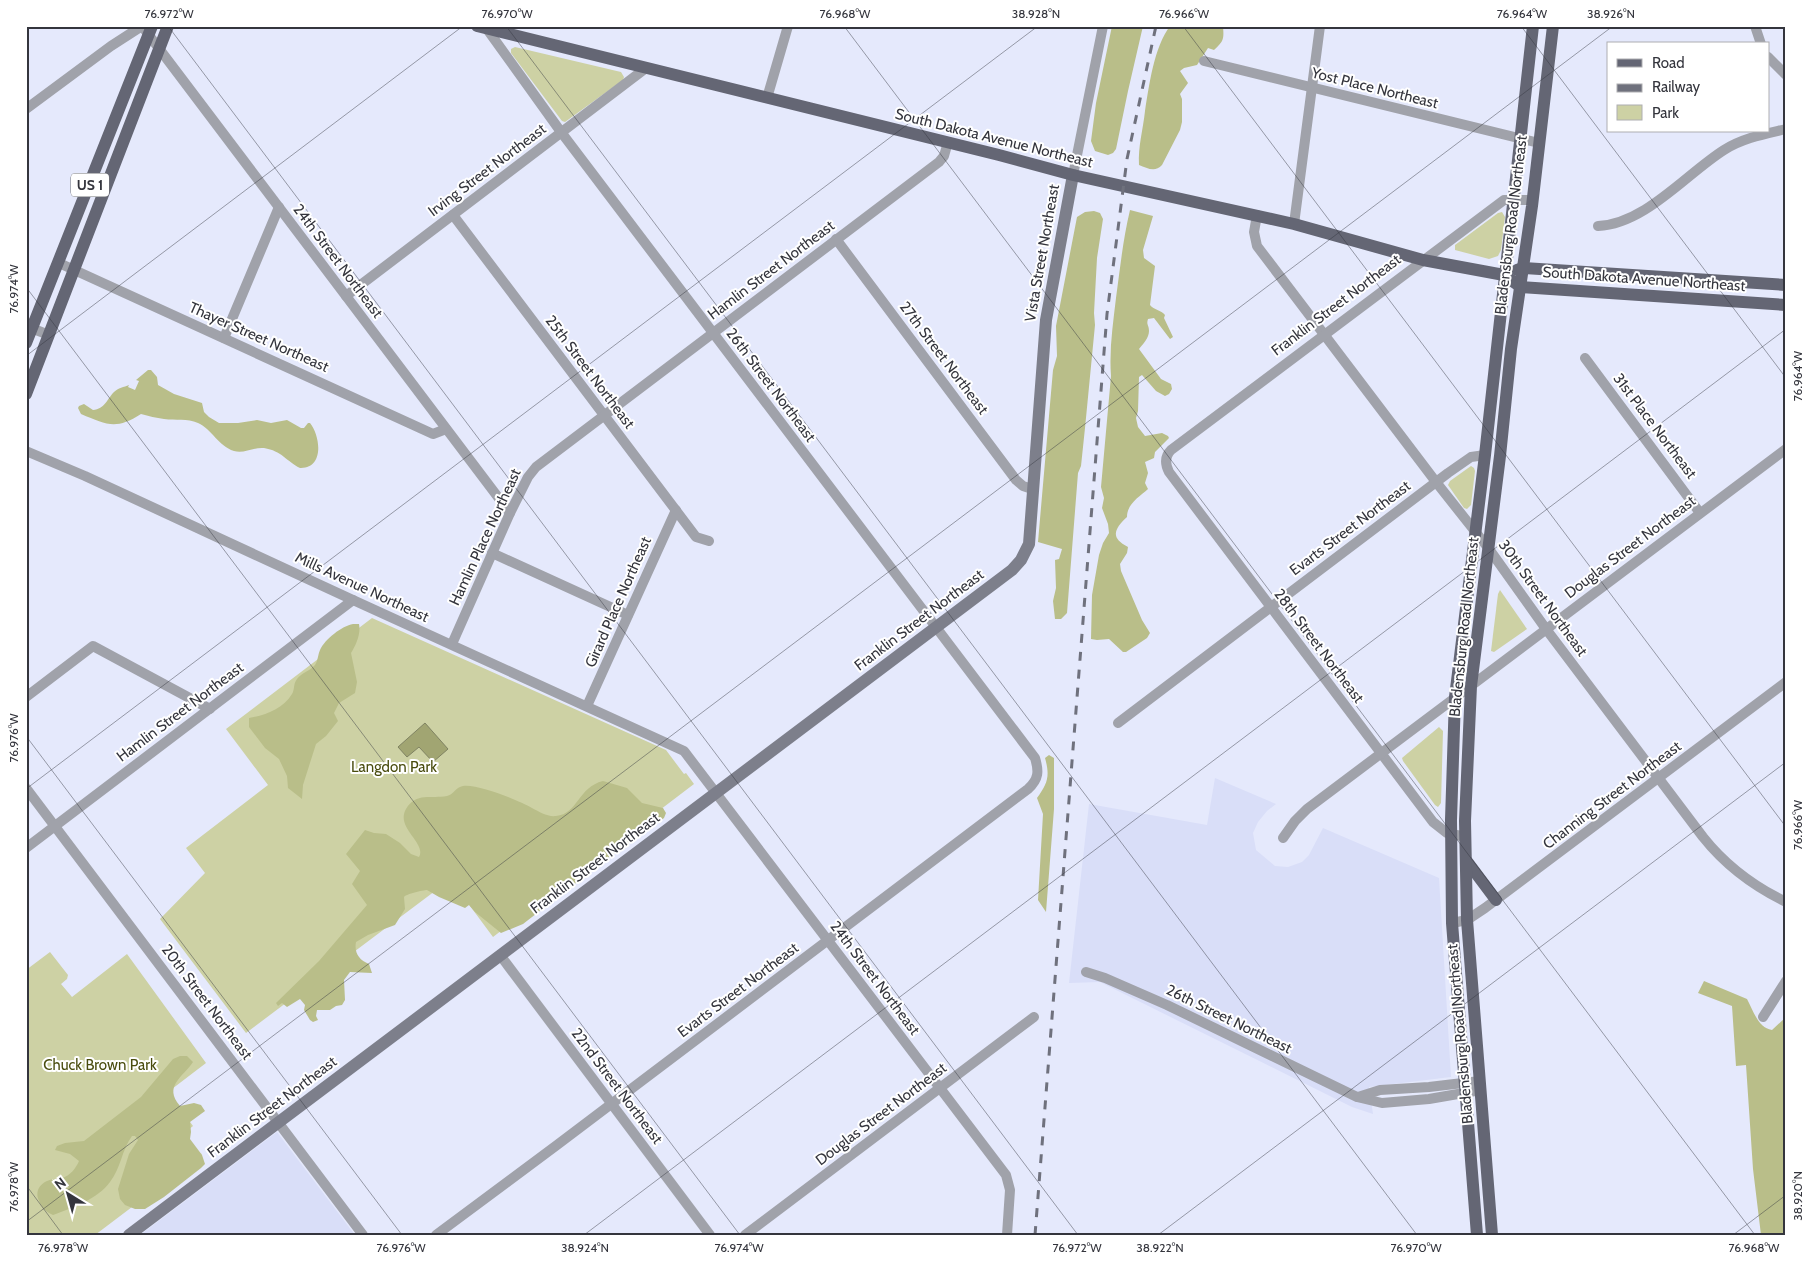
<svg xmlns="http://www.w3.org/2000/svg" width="1812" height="1261" font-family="Cabin,sans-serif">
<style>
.built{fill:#d9def8}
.green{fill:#cdd1a4}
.forest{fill:#b9be89}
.water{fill:#a1a572;stroke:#808362}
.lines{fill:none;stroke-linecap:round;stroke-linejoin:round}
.street{stroke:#a0a2aa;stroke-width:10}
.secondary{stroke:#7d7f8b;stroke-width:12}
.primary{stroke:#646674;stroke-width:12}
.rail{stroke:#6f717d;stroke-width:3;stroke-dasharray:9 9;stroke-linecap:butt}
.ticks{fill:none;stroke:#34353d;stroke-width:1;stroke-opacity:0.45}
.labels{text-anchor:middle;stroke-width:4;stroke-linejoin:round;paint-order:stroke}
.shield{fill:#fff;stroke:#717277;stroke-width:1}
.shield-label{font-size:14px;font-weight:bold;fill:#34353d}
.street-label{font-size:15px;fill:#34353d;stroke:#fff}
.park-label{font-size:15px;fill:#494c0e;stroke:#fff}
.neatline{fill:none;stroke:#34353d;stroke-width:2}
.ticks-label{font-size:12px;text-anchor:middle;fill:#34353d}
</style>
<rect width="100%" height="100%" fill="#e5e9fc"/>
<!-- built -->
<g class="built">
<polygon points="1215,778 1276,804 1267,811 1258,822 1253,833 1256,850 1275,866 1288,867 1302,862 1309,855 1323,828 1439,878 1451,1077 1369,1087 1373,1114 1352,1107 1100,982 1069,983 1089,804 1207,825"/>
<polygon points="277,1132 355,1235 140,1235"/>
</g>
<!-- green -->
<g class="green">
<polygon points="515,47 621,72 624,77 623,80 565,122 562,121 511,53 511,49"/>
<polygon points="1502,212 1505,217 1501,250 1498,256 1489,259 1455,250 1455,245 1498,213"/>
<polygon points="1471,466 1474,468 1475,471 1471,505 1467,509 1464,508 1448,485 1450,481"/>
<polygon points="1500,590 1527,629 1494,652 1491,651 1498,594"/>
<polygon points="372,618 666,750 684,774 686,773 694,784 493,937 453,883 447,882 246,1033 160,919 205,873 186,848 268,785 226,729"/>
<polygon points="1439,727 1443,731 1441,803 1438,807 1435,805 1403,761 1402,758"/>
<polygon points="50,952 68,975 67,979 61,984 72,997 127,954 206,1063 168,1092 193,1126 168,1146 202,1154 95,1235 26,1235 26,970"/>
</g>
<!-- forest -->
<g class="forest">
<polygon points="1112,26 1143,26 1128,91 1116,149 1113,153 1108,155 1095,151 1091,141 1096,103"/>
<path d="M 1170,26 L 1223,26 C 1224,39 1224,41 1214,50 L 1208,48 L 1197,65 L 1184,68 L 1180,71 L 1188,83 L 1180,94 L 1182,99 L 1182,122 L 1180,130 L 1162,165 C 1155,173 1147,168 1139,165 C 1138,146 1143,130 1145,111 C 1149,86 1154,47 1170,26 Z"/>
<path d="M 1130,210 L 1153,216 L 1143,250 L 1144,258 L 1155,266 L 1150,305 C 1154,310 1161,310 1165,315 L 1164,318 L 1173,337 L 1170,339 L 1154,318 L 1148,319 C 1146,325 1149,325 1149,331 C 1149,338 1143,344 1139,349 L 1161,379 L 1171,384 L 1172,389 L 1169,394 L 1165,396 L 1156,391 L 1142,375 L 1139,377 L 1138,411 L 1136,418 L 1138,427 L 1145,436 L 1162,433 L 1168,436 L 1169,438 L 1155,452 L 1154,458 L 1145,462 L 1148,473 L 1145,483 L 1148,489 C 1139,497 1127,504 1127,517 C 1114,529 1110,538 1128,547 L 1127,553 L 1120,564 L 1121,571 L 1142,620 L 1150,633 L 1147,638 L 1126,652 L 1123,652 L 1109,639 L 1097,640 L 1091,639 L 1092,595 L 1099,555 L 1103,543 L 1109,533 L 1108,524 L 1102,508 L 1104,498 L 1101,487 L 1111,376 C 1109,350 1113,324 1116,298 C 1120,269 1123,239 1130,210 Z"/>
<polygon points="1094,211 1100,213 1103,219 1097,258 1094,313 1095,325 1085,428 1081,466 1078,473 1067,613 1061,619 1055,619 1053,601 1056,588 1055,560 1059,559 1062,549 1038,542 1053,370 1057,356 1056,326 1077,217 1085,212"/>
<path d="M 148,370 L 151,370 L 157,377 L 158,385 L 174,394 L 202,403 L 204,412 L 209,417 L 219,423 L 238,423 L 257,420 L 271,423 L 287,420 L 301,428 L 304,428 L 308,423 L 310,423 C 321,437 324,469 300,468 C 286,461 282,451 264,448 C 253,447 244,454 234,451 C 218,446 212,429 198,423 C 187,418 176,421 164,419 C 156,418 149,416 141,414 C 116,430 107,425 81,414 L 78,408 L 79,406 L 84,404 L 93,410 C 105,409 107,399 114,392 C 118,388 124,387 129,385 L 128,387 L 135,390 L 139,381 L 136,380 Z"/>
<path d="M 353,624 L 359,624 C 361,634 356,645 351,653 L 357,682 L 355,693 L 339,703 L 334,713 L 338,721 L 326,736 L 316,744 L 303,785 L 302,799 L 288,788 L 287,776 L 279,759 L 265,748 L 249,727 L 249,718 C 266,715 283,709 292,694 C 295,689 293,684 297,679 C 301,673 310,671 315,665 C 318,661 318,654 320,650 C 325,639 342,626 353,624 Z"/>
<path d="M 1049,755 L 1054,758 L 1054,809 L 1046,912 L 1038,900 L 1043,814 L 1037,798 C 1048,783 1050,776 1045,758 Z"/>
<path d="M 603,781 L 627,788 L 642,803 L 663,808 L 666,813 L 664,818 L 608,858 L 523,924 L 501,933 L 475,912 L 469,905 L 465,908 L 439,897 L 427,890 C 423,890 406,894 404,897 L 405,909 L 395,925 L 368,935 L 356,942 C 354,953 359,960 369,964 L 372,973 L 350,972 L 344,980 L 345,1000 L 342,1005 L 336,1006 L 330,1010 L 317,1010 L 316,1016 L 318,1020 L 313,1022 L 310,1020 L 304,1010 L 305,1005 L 300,999 L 287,1007 L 282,1003 L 278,1006 L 276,1003 L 319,961 L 367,905 L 352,884 L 360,871 L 346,854 L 365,830 L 374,833 L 386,834 L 400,843 L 411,854 L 419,857 C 427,843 395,828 406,809 C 416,792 431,799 447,796 C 453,795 456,787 463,786 C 478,784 518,800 532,808 C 540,812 547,817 556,816 C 578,814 578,787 603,781 Z"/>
<path d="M 1704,981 L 1747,999 C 1753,1010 1758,1028 1772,1030 L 1786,1017 L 1786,1235 L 1761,1235 L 1753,1169 L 1746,1065 L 1736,1066 L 1732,1006 L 1698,993 Z"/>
<path d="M 180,1056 L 187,1056 L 193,1062 C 183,1077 163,1086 180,1106 L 194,1103 L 201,1105 L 205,1111 L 190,1122 L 191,1132 L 190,1139 L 202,1155 L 205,1164 L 201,1168 L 164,1197 L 145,1209 L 135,1209 L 125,1205 L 120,1199 L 118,1189 L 129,1154 L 138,1140 L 135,1136 L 132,1136 C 122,1149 121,1168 110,1182 C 98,1199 72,1208 53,1215 C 46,1212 42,1208 39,1201 C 34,1189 42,1181 54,1179 C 57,1178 60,1179 62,1178 C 70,1176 76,1168 79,1161 L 70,1154 L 55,1150 L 57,1146 L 65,1143 L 84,1141 L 141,1097 L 173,1059 Z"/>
</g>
<!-- water -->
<polygon class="water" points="425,723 448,749 433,762 419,747 407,757 398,747"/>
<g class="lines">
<!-- street -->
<g class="street">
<polyline points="142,26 510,513"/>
<polyline points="1755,26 1761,44"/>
<polyline points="1768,57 1786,75"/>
<polyline points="1204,61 1539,143"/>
<polyline points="767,98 788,26"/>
<polyline points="26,109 111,46 142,26"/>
<polyline points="1073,175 1103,26"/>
<polyline points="453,215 696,537 709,541"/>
<path d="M 1257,215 L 1254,232 L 1257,246 L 1436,482 L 1489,549 L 1546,629 L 1703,837 C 1726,866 1753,886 1786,902"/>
<polyline points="1294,224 1320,26"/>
<path d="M 1598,226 C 1645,224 1686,174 1724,150 C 1743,138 1765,134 1786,129"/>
<polyline points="836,239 1016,480 1023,486 1032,489"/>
<polyline points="59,263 433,434 446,429"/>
<polyline points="346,296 646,68"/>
<polyline points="26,322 31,328 49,335"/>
<polyline points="224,338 279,207"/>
<polyline points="1585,358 1700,513"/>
<polyline points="26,451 85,476 353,600 684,751 1006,1175 1010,1190 1007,1235"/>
<polyline points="492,553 628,615"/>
<polyline points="452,644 510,513 528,477 536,467 939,162 944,156 948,142"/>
<polyline points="26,697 93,646 210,709"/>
<polyline points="587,706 676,510"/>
<polyline points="1118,723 1448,473 1471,457 1485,455"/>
<polyline points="26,788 363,1235"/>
<path d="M 1466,837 L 1447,833 L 1433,822 L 1169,472 C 1165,464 1165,456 1171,450 L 1504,200 L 1533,200"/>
<polyline points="1283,838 1295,821 1307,809 1786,449"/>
<polyline points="26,848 353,600"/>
<polyline points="1452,923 1467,920 1485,908 1786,682"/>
<polyline points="500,955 710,1235"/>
<polyline points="1086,972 1105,978 1167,1005 1357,1097 1382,1103 1429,1099 1481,1090"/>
<polyline points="1763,1017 1786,981"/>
<polyline points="1358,1097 1380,1090 1429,1087 1480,1081"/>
<path d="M 436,1235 L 557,1145 L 1028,789 C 1039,779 1039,771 1035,758 L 561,132 L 487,29 L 487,26"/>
<polyline points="745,1235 1034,1017"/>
</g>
<!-- secondary -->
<polyline class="secondary" points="129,1235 1012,570 1021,560 1029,544 1046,320 1073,175"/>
<!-- primary -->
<g class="primary">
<polyline points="477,26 999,155 1073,175 1294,224 1423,260 1504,275 1521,287 1786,305"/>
<polyline points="1517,270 1523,268 1786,285"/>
<polyline points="26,343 152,26"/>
<polyline points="26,394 168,26"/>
<polyline points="1466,860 1496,900"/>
<polyline points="1477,1235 1452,923 1451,820 1455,697 1485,455 1533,26"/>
<polyline points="1492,1235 1467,920 1465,821 1471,686 1500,456 1511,349 1532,206 1553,26"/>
</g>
<!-- rail -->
<polyline class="rail" points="1035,1235 1107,314 1127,159 1156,26"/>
</g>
<!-- ticks -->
<path class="ticks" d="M 168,26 L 1078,1235M 506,26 L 1417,1235M 844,26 L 1755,1235M 1183,26 L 1786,827M 1521,26 L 1786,378M 26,287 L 740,1235M 26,356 L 463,26M 26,736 L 402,1235M 26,789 L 1038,26M 26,1185 L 63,1235M 26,1222 L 1613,26M 584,1235 L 1786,329M 1158,1235 L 1786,762M 1733,1235 L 1786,1195"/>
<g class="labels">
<!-- shield labels -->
<rect class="shield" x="71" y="173.5" width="38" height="23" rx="4"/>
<g class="shield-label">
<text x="90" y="190">US 1</text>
</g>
<!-- street labels -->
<g class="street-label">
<text transform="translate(1375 88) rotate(14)" y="5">Yost Place Northeast</text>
<text transform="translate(994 138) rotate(14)" y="5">South Dakota Avenue Northeast</text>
<text transform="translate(487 170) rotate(-37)" y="5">Irving Street Northeast</text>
<text transform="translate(1511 225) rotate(-83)" y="5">Bladensburg Road Northeast</text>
<text transform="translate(1042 253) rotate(-80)" y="5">Vista Street Northeast</text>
<text transform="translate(338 261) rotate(53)" y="5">24th Street Northeast</text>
<text transform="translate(771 270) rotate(-37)" y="5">Hamlin Street Northeast</text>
<text transform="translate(1644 279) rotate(4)" y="5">South Dakota Avenue Northeast</text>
<text transform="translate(1336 305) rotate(-37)" y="5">Franklin Street Northeast</text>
<text transform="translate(259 337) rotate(24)" y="5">Thayer Street Northeast</text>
<text transform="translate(944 358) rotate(53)" y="5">27th Street Northeast</text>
<text transform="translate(590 372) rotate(53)" y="5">25th Street Northeast</text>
<text transform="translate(771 385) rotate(53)" y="5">26th Street Northeast</text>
<text transform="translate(1655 426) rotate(53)" y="5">31st Place Northeast</text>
<text transform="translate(1350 528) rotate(-37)" y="5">Evarts Street Northeast</text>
<text transform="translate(485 537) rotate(-65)" y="5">Hamlin Place Northeast</text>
<text transform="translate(1630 547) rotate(-37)" y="5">Douglas Street Northeast</text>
<text transform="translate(362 587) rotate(25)" y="5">Mills Avenue Northeast</text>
<text transform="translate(1543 598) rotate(54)" y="5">30th Street Northeast</text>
<text transform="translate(618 602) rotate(-66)" y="5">Girard Place Northeast</text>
<text transform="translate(919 620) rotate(-37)" y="5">Franklin Street Northeast</text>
<text transform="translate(1464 627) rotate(-84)" y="5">Bladensburg Road Northeast</text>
<text transform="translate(1319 646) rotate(53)" y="5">28th Street Northeast</text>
<text transform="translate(180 712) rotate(-37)" y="5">Hamlin Street Northeast</text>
<text transform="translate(1612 795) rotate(-37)" y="5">Channing Street Northeast</text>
<text transform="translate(595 863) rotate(-37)" y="5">Franklin Street Northeast</text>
<text transform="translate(875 978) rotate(53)" y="5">24th Street Northeast</text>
<text transform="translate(738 990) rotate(-37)" y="5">Evarts Street Northeast</text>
<text transform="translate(207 1002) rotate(53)" y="5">20th Street Northeast</text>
<text transform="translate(1229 1019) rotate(26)" y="5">26th Street Northeast</text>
<text transform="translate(1460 1034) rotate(-95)" y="5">Bladensburg Road Northeast</text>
<text transform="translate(617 1086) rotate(53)" y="5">22nd Street Northeast</text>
<text transform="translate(272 1107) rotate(-37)" y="5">Franklin Street Northeast</text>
<text transform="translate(881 1114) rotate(-37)" y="5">Douglas Street Northeast</text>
</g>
<!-- park labels -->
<g class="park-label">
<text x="394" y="772">Langdon Park</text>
<text x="100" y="1070">Chuck Brown Park</text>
</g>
</g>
<!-- border -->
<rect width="1812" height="1261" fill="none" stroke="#ffffff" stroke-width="55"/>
<!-- legend -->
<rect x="1607" y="42" width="162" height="90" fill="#ffffff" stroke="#aeaeb1"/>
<rect x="1617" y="59" width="25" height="8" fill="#646674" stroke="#aeaeb1"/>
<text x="1652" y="68" font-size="15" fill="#34353d">Road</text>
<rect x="1617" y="84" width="25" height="8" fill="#6f717d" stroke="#aeaeb1"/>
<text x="1652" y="92" font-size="15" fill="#34353d">Railway</text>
<rect x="1617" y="105" width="25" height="15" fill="#cdd1a4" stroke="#aeaeb1"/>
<text x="1652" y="118" font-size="15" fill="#34353d">Park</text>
<!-- north arrow -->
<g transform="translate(68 1194) rotate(323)" stroke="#ffffff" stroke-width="4" paint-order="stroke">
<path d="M0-4L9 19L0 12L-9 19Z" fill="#34353d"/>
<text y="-8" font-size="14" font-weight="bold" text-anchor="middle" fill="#34353d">N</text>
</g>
<rect x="28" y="28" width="1756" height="1206" class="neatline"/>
<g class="ticks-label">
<text x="169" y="18">76.972°W</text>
<text x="507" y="18">76.970°W</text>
<text x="845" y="18">76.968°W</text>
<text x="1036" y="18">38.928°N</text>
<text x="1184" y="18">76.966°W</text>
<text x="1522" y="18">76.964°W</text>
<text x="1611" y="18">38.926°N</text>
<text transform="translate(14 289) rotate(-90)" y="4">76.974°W</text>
<text transform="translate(1798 376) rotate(-90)" y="4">76.964°W</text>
<text transform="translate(14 738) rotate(-90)" y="4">76.976°W</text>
<text transform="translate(1798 825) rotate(-90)" y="4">76.966°W</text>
<text transform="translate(14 1187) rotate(-90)" y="4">76.978°W</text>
<text transform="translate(1798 1196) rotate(-90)" y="4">38.920°N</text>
<text x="63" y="1252">76.978°W</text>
<text x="401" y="1252">76.976°W</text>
<text x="585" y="1252">38.924°N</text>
<text x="739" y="1252">76.974°W</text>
<text x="1077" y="1252">76.972°W</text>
<text x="1160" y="1252">38.922°N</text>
<text x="1416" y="1252">76.970°W</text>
<text x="1754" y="1252">76.968°W</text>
</g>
</svg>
